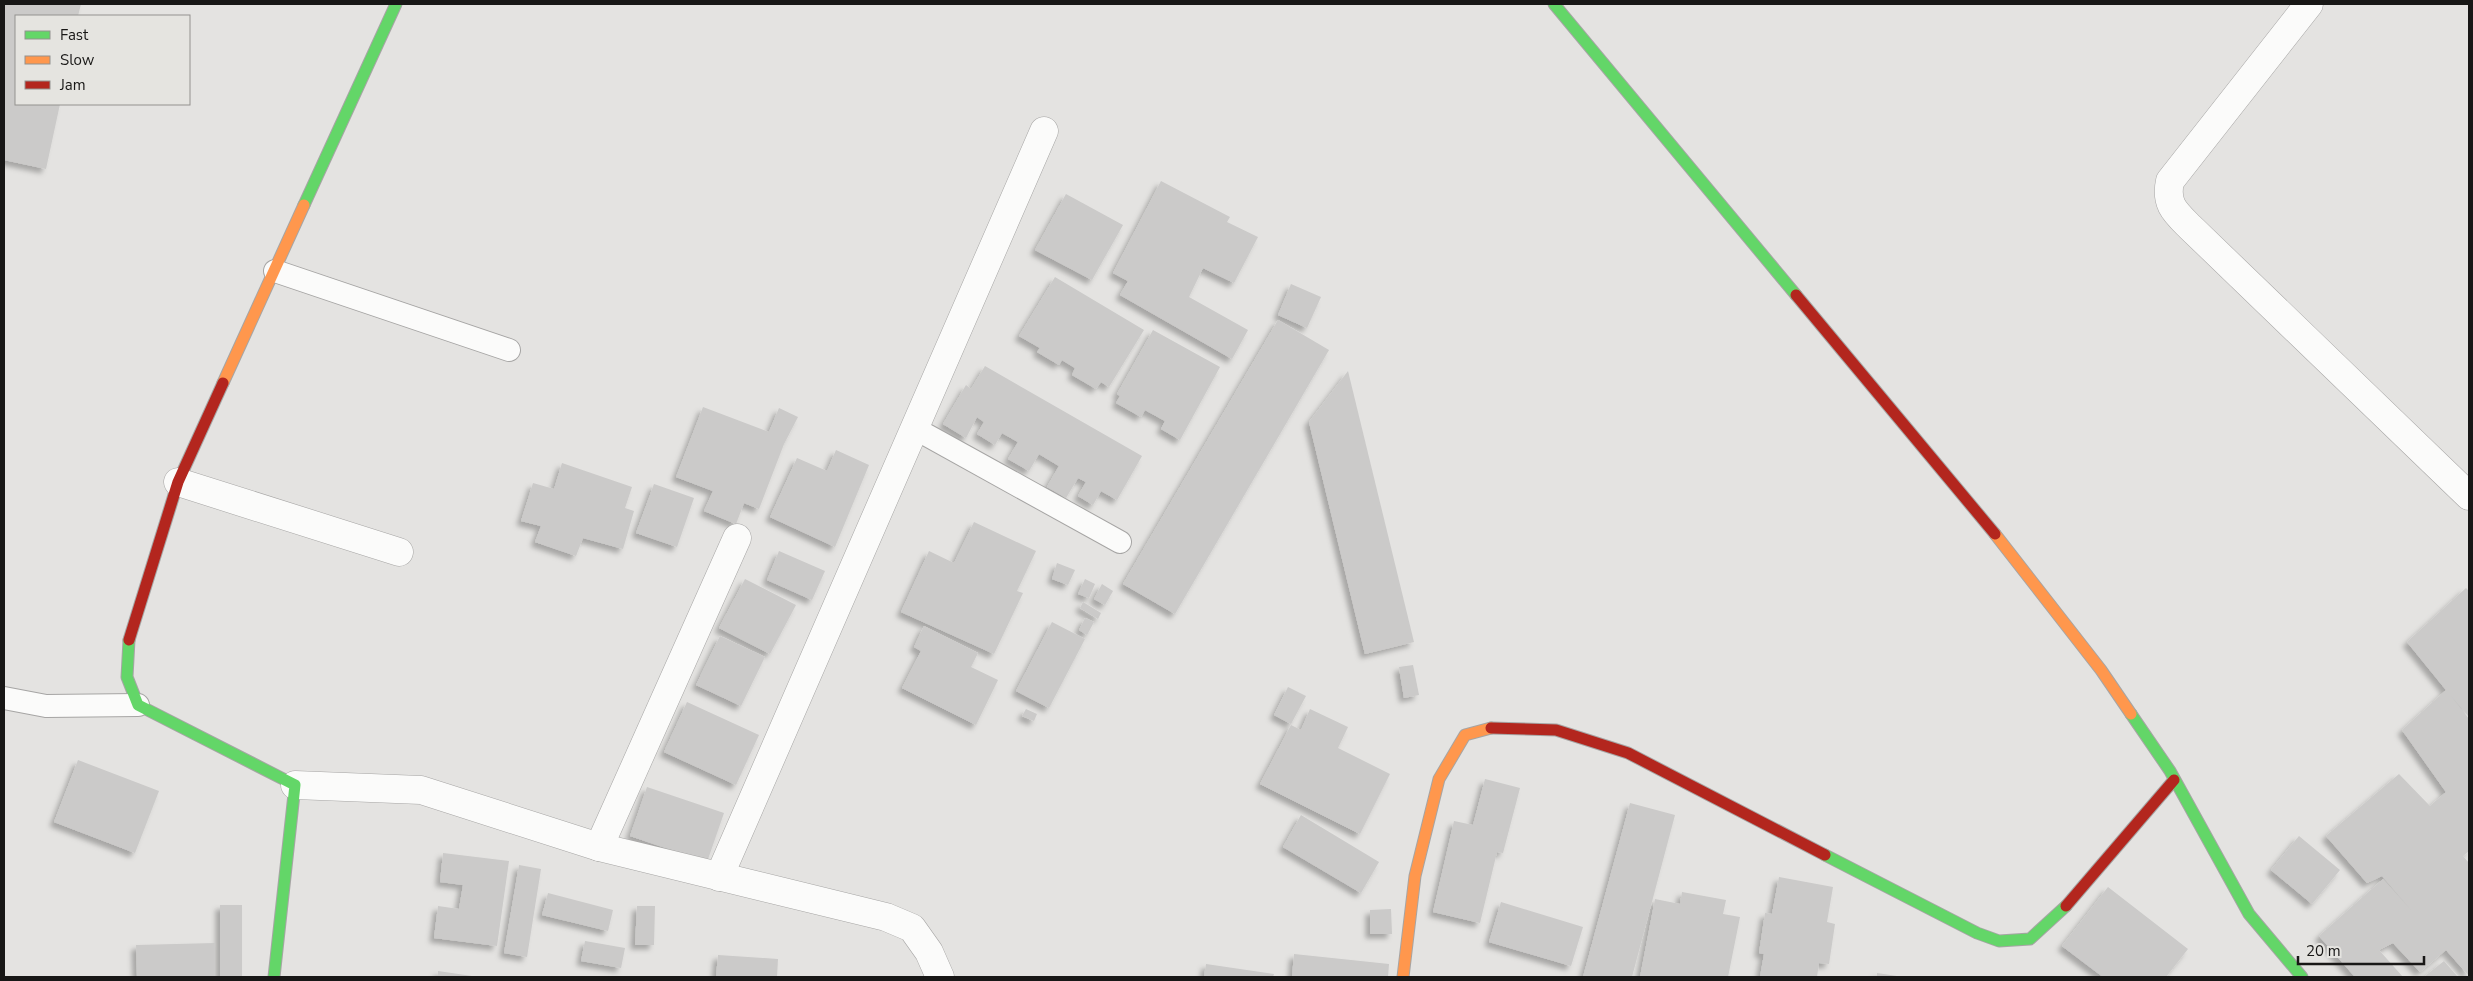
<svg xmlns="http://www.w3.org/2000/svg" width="2473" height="981" font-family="'Nunito Sans',sans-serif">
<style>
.building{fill:#cbcac9;filter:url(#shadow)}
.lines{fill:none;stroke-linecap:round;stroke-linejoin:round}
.lane-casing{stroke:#a6a5a4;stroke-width:24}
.street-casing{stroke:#a6a5a4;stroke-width:29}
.fast-casing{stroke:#a6a5a4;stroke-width:13}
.slow-casing{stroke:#a6a5a4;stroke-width:13}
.jam-casing{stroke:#a6a5a4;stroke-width:13}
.lane{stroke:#fbfbfa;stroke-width:22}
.street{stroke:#fbfbfa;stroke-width:28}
.fast{stroke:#63d668;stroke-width:11}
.slow{stroke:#ff974d;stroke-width:11}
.jam{stroke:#b3261e;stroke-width:11}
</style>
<defs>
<filter id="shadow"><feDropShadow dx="-4.5" dy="4.5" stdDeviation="2.5" flood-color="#0004"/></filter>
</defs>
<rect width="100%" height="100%" fill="#e4e3e1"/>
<!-- building -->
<g class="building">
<polygon points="4,4 81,4 78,16 16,16 16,104 60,104 46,169 4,160"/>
<polygon points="1161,181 1230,217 1227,222 1258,237 1234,283 1203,268 1189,297 1248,330 1232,359 1120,295 1128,281 1113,273"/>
<polygon points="1066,194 1123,225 1092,280 1035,250"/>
<polygon points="1055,277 1144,330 1109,387 1101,382 1096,389 1072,375 1075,368 1062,360 1059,365 1037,352 1040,348 1019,336"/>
<polygon points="1291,284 1321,297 1307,328 1278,315"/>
<polygon points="1278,320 1329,350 1175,614 1123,584"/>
<polygon points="1153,330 1220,367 1180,440 1161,429 1165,421 1145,410 1141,417 1116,403 1120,396 1117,394"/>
<polygon points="985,366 1142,456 1117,500 1101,491 1093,505 1078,496 1086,482 1078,478 1066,498 1047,487 1059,466 1039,454 1029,471 1008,459 1018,442 1002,433 995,445 977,434 984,422 977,417 966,438 943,424 966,385 971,389"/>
<polygon points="1348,371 1414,642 1365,654 1309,422"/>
<polygon points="703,407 769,432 779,408 798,417 784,444 759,509 744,503 736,524 704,511 713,491 676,477"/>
<polygon points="836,450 869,465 835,547 770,517 797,458 827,471"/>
<polygon points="562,463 632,487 625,508 634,511 623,549 583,538 576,556 535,542 541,526 521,521 533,483 554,489"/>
<polygon points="654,484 694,498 677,547 636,533"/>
<polygon points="974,522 1036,551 1017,591 1023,593 994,654 901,612 929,551 954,563"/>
<polygon points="779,551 825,571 812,600 767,580"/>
<polygon points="1057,563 1075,570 1068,585 1052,579"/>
<polygon points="745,579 796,605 770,654 719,628"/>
<polygon points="1085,579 1095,584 1089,598 1078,594"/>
<polygon points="1102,584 1113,591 1105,605 1094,599"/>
<polygon points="2466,588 2469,591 2469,717 2451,696 2469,719 2469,851 2463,856 2469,863 2469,976 2446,950 2420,972 2393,943 2379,950 2403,977 2355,977 2319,936 2383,879 2411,910 2382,876 2367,883 2326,836 2399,774 2430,806 2446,792 2402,730 2446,690 2407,642"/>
<polygon points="1083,602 1101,613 1098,619 1080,608"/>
<polygon points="1085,618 1094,622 1087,635 1079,630"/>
<polygon points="1052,622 1085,639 1049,708 1016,691"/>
<polygon points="924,626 978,653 971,667 998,680 976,725 902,688 921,651 914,647"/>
<polygon points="720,636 765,657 741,706 696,685"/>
<polygon points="1413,665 1419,695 1404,698 1399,667"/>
<polygon points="1288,687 1306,696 1291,724 1274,715"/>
<polygon points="687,702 759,735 736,785 664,752"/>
<polygon points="1026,709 1037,714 1034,721 1022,716"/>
<polygon points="1310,709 1348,727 1338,748 1390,774 1360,834 1260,784 1291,725 1301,730"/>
<polygon points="78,760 159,791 135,853 54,822"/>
<polygon points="1485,779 1520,788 1503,853 1497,852 1480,923 1433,912 1454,821 1473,825"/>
<polygon points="647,787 724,813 707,862 630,836"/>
<polygon points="1630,803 1675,815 1632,977 1583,977"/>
<polygon points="1301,815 1379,862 1361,893 1283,847"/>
<polygon points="2299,836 2340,870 2312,904 2271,870"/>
<polygon points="443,853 509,861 497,946 434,938 438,906 459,909 463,885 440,882"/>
<polygon points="519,865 541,869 527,957 504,953"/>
<polygon points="1779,877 1833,887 1827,922 1835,924 1829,964 1819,963 1817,977 1760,977 1764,954 1759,953 1765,913 1772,914"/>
<polygon points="2108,887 2188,949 2166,977 2103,977 2062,946"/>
<polygon points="1682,892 1726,900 1723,914 1740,917 1728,977 1640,977 1655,899 1680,904"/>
<polygon points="548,893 613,910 608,931 542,915"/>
<polygon points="1501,902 1583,927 1571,966 1489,942"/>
<rect x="220" y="905" width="22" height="72"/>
<polygon points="637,906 655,906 654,945 635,945"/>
<polygon points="1391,909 1392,934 1370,934 1370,910"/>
<polygon points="585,941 625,948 621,968 581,961"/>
<polygon points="215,943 215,977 137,977 136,945"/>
<polygon points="1294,954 1389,964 1388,977 1292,977"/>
<polygon points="718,955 778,959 777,977 716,977"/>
<polygon points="2444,961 2458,977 2424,977"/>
<polygon points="1206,964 1274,974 1273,977 1204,977"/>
<polygon points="438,971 472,976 472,977 438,977"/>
<polygon points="1877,973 1897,976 1897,977 1877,977"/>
</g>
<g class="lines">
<defs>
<g id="lane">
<polyline points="275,271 509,350"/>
<polyline points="914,428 1120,542"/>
<polyline points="4,698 46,706 138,705"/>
</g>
<g id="street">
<path d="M 2309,4 L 2170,181 C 2165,204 2175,212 2190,227 L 2469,496"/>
<polyline points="178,482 399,552"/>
<polyline points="295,785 421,790 599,847 886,917 912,928 929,952 940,977"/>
<polyline points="599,847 737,538"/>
<polyline points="719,877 1044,131"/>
</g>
<g id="fast">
<polyline points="1554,4 1796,295"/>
<polyline points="304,205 396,4"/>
<polyline points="129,640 127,677 138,705 295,785 274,977"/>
<polyline points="2131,714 2170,771 2249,914 2302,977"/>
<polyline points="1825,855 1977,933 1999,941 2030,939 2066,906"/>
</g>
<g id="slow">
<polyline points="223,383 304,205"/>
<polyline points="1995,534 2101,670 2131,714"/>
<polyline points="1403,977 1415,876 1439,779 1465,735 1491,728"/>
</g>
<g id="jam">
<polyline points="1796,295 1995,534"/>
<polyline points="129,640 178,482 223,383"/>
<polyline points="1491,728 1556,730 1628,753 1825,855"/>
<polyline points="2066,906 2174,780"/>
</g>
</defs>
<!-- lane casing -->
<use href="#lane" class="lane-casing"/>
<!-- street casing -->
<use href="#street" class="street-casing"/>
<!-- fast casing -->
<use href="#fast" class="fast-casing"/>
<!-- slow casing -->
<use href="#slow" class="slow-casing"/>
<!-- jam casing -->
<use href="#jam" class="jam-casing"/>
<!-- lane -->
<use href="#lane" class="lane"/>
<!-- street -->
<use href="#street" class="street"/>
<!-- fast -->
<use href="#fast" class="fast"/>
<!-- slow -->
<use href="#slow" class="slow"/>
<!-- jam -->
<use href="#jam" class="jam"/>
</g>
<!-- border -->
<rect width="2473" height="981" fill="none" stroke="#181716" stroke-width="10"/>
<!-- legend -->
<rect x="15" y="15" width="175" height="90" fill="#e5e4e0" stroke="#93928f"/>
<rect x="25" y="31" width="25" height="8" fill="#63d668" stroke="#93928f"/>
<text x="60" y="40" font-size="15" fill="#181716">Fast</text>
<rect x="25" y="56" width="25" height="8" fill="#ff974d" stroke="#93928f"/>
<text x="60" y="65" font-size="15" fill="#181716">Slow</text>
<rect x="25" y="81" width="25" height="8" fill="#b3261e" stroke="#93928f"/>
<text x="60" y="90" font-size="15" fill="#181716">Jam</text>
<!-- scale -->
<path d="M2298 956v8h126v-8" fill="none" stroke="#181716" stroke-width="2.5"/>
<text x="2306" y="956" font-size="15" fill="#181716" stroke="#e5e4e0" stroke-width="4" paint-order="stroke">20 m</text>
</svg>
